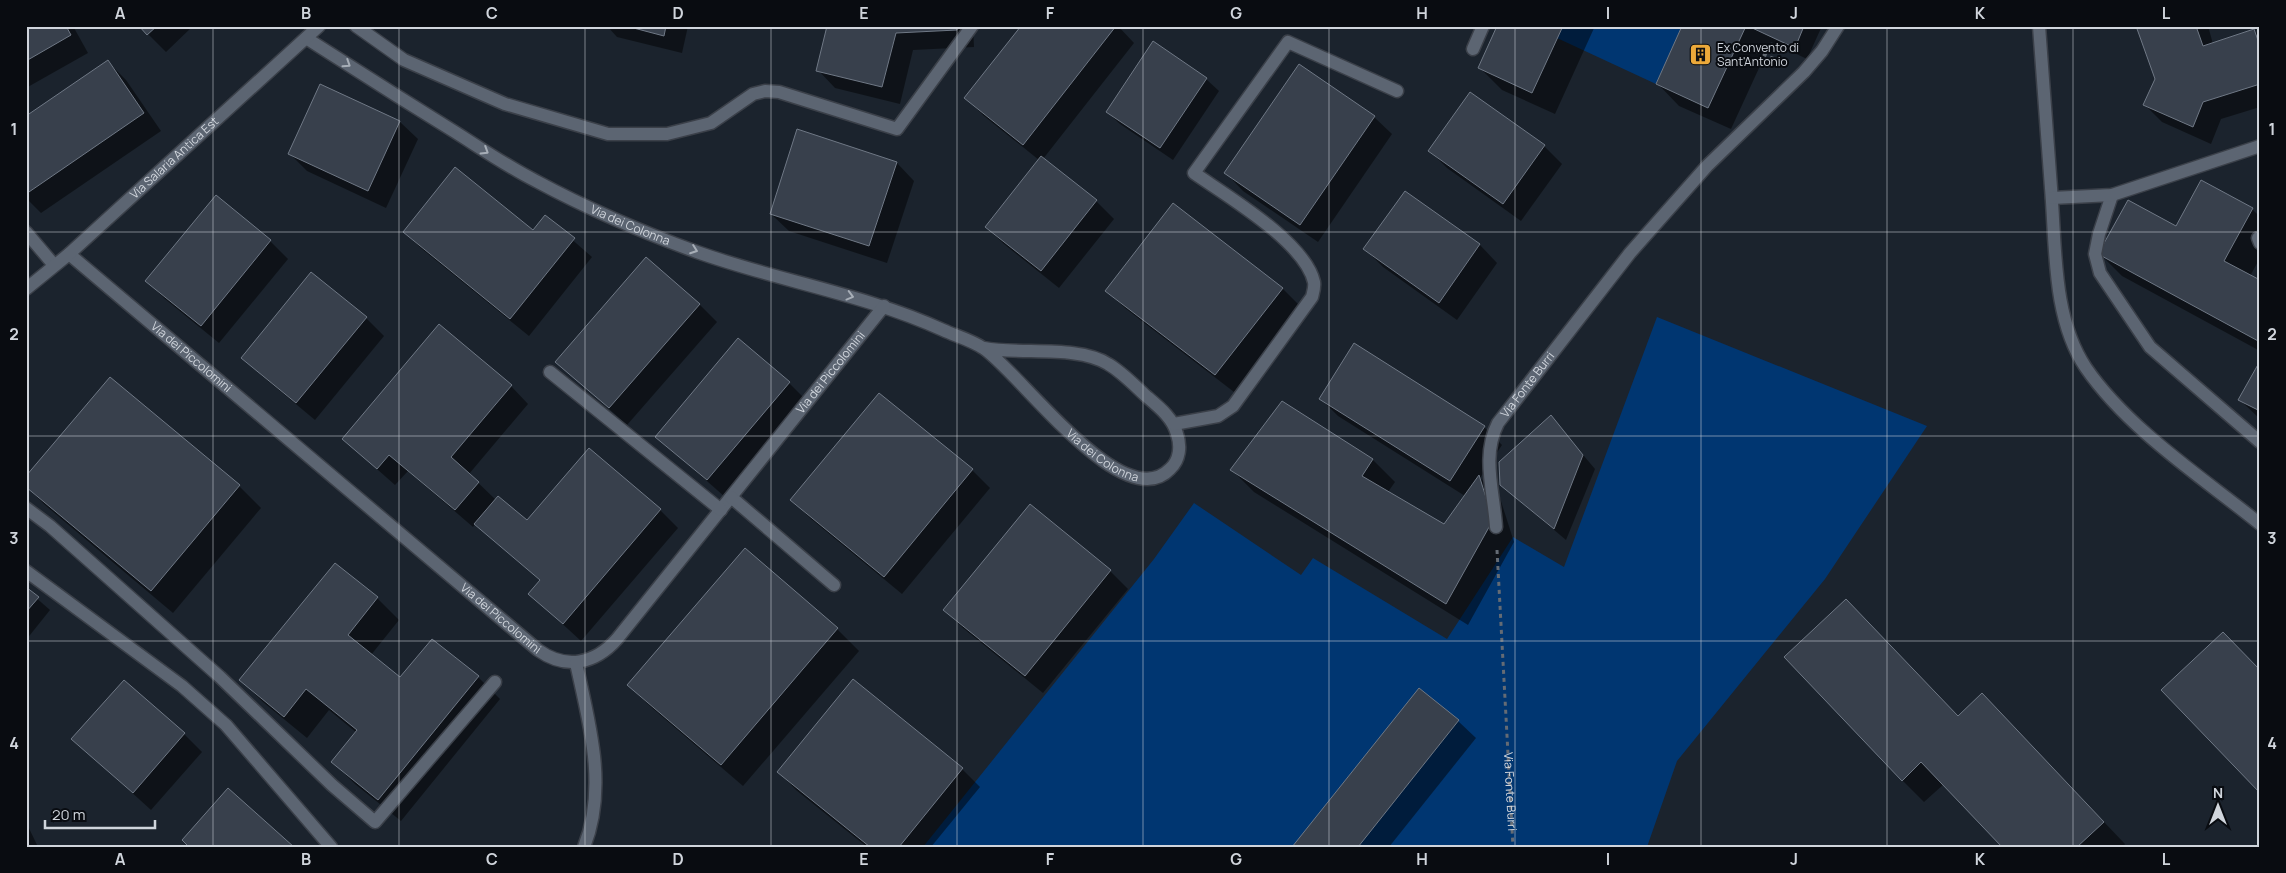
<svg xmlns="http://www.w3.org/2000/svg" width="2286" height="873" font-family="Manrope,sans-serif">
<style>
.green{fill:#003671}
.shadow{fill:#0007}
.building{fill:#38404c;stroke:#6f7885}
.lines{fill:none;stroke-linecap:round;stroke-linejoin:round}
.minor-casing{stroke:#3b4049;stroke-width:15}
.path{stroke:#646b74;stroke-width:3;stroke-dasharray:4 4;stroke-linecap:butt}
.minor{stroke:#5c6572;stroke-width:12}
.oneway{stroke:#a7aeb7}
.grid{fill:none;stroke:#d0d5dc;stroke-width:1;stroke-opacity:0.55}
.labels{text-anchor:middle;stroke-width:4;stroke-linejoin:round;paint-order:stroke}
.poi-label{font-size:12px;fill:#d0d5dc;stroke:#090c11;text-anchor:start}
.street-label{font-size:12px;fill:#d0d5dc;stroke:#090c11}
.neatline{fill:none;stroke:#d0d5dc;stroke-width:2}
.grid-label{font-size:16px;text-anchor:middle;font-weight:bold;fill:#d0d5dc}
</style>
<rect width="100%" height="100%" fill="#1b232d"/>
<!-- green -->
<g class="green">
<polygon points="1563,26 1682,26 1656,84 1557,38"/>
<polygon points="1657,317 1927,426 1825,579 1677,761 1647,847 923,847 1154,559 1194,503 1301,575 1313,558 1447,639 1513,537 1564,567"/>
</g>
<!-- shadow -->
<g class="shadow">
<polygon points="26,26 73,26 88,53 26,88"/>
<polygon points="140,26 193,26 166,52"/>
<polygon points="607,26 688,26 682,53 617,37"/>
<polygon points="828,26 973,26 974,47 913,50 900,104 835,88 818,70"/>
<polygon points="1022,26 1118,26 1134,43 1043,159 1096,201 1114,219 1059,288 1004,244 986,227 1039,160 984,116 966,98"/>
<polygon points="1499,26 1595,26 1555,114 1502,90 1480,68"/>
<polygon points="1684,26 1822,26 1807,59 1771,42 1731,129 1679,106 1657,83"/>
<polygon points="2138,26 2208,26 2213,44 2254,30 2260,36 2260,107 2221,119 2211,144 2162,122 2144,104 2156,80"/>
<polygon points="108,62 126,80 161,131 41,213 26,198 26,118"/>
<polygon points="1206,79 1219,91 1173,160 1120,124 1107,112"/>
<polygon points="321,86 400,122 418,139 386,208 307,171 289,153"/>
<polygon points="1374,117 1392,134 1318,242 1243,191 1226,173"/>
<polygon points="1544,146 1562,164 1521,221 1447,168 1430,151"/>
<polygon points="897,163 914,181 887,263 789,231 771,214"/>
<polygon points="1406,192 1480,245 1497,263 1457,320 1383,267 1365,249"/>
<polygon points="216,197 270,241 288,259 219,343 165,299 147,281"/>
<polygon points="2252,209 2260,217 2260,258 2250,276 2260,281 2260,351 2122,276 2100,254 2177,228"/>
<polygon points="545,216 592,257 529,336 422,249 404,232 533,232"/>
<polygon points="1282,288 1300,306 1234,392 1125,308 1107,291"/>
<polygon points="699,304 717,322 627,425 557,362"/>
<polygon points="366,318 384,336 315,420 261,375 243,357"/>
<polygon points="2260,363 2260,419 2240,400"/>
<polygon points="789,383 807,401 725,497 657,437"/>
<polygon points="511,386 528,404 469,474 496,500 527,522 660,510 678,528 581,641 530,594 541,581 475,524 473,527 408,471 395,485 343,439"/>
<polygon points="1320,398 1484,427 1502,445 1480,478 1500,498 1514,542 1468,625 1254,492 1232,470 1282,403 1373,460 1395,482 1388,492 1445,526 1465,496 1338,416"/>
<polygon points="1551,417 1595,469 1566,540 1501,485"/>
<polygon points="972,470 990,488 902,594 810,518 792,500"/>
<polygon points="26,486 239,486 261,508 173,613 45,505"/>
<polygon points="1030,506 1110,571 1128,589 1043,693 963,628 945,610"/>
<polygon points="336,564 377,598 399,620 371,655 401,679 478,677 500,699 401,821 355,784 333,762 357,733 329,710 307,738 263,702 241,680"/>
<polygon points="26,589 50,610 26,640"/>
<polygon points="837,629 859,651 743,786 651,707 628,685"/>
<polygon points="1958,717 2004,717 2125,844 2123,847 2003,847 1944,784 1924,802 1902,780"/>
<polygon points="1458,721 1476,738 1389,847 1294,847"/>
<polygon points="184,734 202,752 151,810 73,739"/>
<polygon points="962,769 980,787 931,847 867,847 796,790 779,772"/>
<polygon points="26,822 38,847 26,847"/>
</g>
<!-- building -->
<g class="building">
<polygon points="26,26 66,26 71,35 26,61"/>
<polygon points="139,26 157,26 147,35"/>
<polygon points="626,26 666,26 664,36"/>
<polygon points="827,26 957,26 957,30 896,33 882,87 816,71"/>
<polygon points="1021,26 1116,26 1023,145 964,98"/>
<polygon points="1497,26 1563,26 1532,93 1478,68"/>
<polygon points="1682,26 1746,26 1708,108 1656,84"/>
<polygon points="1748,26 1804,26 1795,48"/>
<polygon points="2136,26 2196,26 2203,46 2254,29 2260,46 2260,84 2203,102 2193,127 2143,105 2155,79"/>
<polygon points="1153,41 1207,78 1160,148 1106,112"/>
<polygon points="108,60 144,113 26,194 26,116"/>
<polygon points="1299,64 1375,116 1300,225 1224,173"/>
<polygon points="320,84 400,121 368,191 288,154"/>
<polygon points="1470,92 1545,145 1503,204 1428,151"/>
<polygon points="797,129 897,162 869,246 770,214"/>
<polygon points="1041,156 1097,200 1041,271 985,227"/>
<polygon points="455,167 533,230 545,215 575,238 510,319 403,232"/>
<polygon points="2201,180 2253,208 2224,261 2260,280 2260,342 2098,254 2128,200 2176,226"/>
<polygon points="1405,191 1480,244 1439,303 1363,249"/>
<polygon points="216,195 271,240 201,326 145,281"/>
<polygon points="1173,203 1283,288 1215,375 1105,291"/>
<polygon points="646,257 700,304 609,408 555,362"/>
<polygon points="311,272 367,317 296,403 241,358"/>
<polygon points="439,324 512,385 451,457 479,482 455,510 389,455 377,469 342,439"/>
<polygon points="738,338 790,382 707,480 655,437"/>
<polygon points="1354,343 1485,426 1450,481 1319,399"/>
<polygon points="2260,361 2260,411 2238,400"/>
<polygon points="110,377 240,485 151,591 26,487 26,476"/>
<polygon points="879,393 973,469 884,577 790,500"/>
<polygon points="1282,401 1373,459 1362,476 1444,524 1479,475 1493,520 1446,604 1230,470"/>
<polygon points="1551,415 1583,455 1554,529 1500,485 1499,462"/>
<polygon points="589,448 661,509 563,624 528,594 540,580 474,524 498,496 527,520"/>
<polygon points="1030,504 1111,570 1025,676 943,610"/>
<polygon points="745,548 838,628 721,765 627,685"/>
<polygon points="335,563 378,597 348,635 400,677 432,639 479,676 378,800 331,762 357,730 306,689 284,717 239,680"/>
<polygon points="26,587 39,597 26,612"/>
<polygon points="1846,599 1958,716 1982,693 2104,822 2077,847 2002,847 1921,762 1902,781 1784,657"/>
<polygon points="2223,632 2260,670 2260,793 2161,690"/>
<polygon points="853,679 963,768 899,847 870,847 777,772"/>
<polygon points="124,680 185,733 133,793 71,739"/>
<polygon points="1419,688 1459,720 1358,847 1292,847"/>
<polygon points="228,788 294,847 189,847 182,840"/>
</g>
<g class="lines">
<defs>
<g id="minor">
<polyline points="356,26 404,60 505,104 608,134 667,134 711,123 753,94 765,91 779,92 897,129 972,26"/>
<path d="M 2039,26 C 2043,80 2047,134 2051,188 C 2056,246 2052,318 2086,368 C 2128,429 2203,478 2260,524"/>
<path id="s2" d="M 306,38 C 356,70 405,101 455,132 C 482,149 508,167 536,181 C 588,209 642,232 697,252 C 778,281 864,294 943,330 C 956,336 971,340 983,348 C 1018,370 1123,518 1170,469 C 1180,460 1181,446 1177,434 C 1173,418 1159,407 1146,396 C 1134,385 1122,372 1108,364 C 1078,345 1021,355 984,348"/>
<polyline points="1473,49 1483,26"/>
<polyline points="2112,195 2099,234 2095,254 2100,273 2150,347 2260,442"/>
<polyline points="2052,198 2112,195 2260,146"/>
<polyline points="26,232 54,265"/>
<polyline points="2258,238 2260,243"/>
<path id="s3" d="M 69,254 L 538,650 C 566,670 595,664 617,639 L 884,306"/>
<path id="s4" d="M 26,289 L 69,254 L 319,26"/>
<polyline points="550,372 721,510"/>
<path d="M 1174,424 L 1218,416 L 1233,406 L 1312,297 C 1313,293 1315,287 1314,282 C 1305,242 1227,196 1194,173 L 1288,42 L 1397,91"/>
<polyline points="731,497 834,585"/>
<polyline points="26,508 50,526 220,677 332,785 375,822 495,682"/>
<path id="s5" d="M 1496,527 C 1494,492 1481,456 1498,423 L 1630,253 L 1707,166 L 1804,72 L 1822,51 L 1838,26"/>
<polyline points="26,571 182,686 226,725 331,847"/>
<path d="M 576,663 C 589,722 608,787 584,847"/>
</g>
</defs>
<!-- minor casing -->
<use href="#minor" class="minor-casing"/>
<!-- path -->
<g class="path">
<polyline points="1748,48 1780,61"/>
<path id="s1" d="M 1497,550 L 1513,847"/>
</g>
<!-- minor -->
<use href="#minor" class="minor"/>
</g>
<!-- one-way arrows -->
<defs><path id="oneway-chevron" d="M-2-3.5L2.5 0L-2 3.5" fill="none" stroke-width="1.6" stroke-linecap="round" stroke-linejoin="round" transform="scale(1.25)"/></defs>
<g class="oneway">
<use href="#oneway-chevron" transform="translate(347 64) rotate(33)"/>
<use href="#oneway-chevron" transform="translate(485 151) rotate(32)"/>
<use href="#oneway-chevron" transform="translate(694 250) rotate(20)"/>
<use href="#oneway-chevron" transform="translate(850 296) rotate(15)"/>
</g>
<!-- grid -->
<path class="grid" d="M 213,26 L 213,847M 399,26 L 399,847M 585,26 L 585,847M 771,26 L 771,847M 957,26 L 957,847M 1143,26 L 1143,847M 1329,26 L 1329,847M 1515,26 L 1515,847M 1701,26 L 1701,847M 1887,26 L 1887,847M 2073,26 L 2073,847M 26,232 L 2260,232M 26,436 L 2260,436M 26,641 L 2260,641"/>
<!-- icons -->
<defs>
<symbol id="building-square" viewBox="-11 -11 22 22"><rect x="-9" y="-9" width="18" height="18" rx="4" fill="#eca93a" stroke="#090c11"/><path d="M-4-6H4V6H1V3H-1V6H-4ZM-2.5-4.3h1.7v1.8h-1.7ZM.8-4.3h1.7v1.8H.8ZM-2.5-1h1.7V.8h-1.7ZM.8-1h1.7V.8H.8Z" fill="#111"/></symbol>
</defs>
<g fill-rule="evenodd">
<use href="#building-square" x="1688" y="42" width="25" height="25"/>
</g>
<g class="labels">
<!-- poi labels -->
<g class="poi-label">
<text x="1717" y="52">Ex Convento di<tspan x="1717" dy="14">Sant'Antonio</tspan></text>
</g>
<!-- street labels -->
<g class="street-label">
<text dy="4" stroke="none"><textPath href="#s4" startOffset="198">Via Salaria Antica Est</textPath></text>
<text dy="4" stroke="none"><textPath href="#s2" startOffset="375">Via dei Colonna</textPath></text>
<text dy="4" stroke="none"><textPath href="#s3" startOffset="160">Via dei Piccolomini</textPath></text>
<text dy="4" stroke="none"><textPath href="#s3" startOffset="1044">Via dei Piccolomini</textPath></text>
<text dy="4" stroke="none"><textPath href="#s5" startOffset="154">Via Fonte Burri</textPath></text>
<text dy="4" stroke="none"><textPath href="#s2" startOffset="911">Via dei Colonna</textPath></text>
<text dy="4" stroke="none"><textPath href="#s3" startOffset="565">Via dei Piccolomini</textPath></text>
<text dy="4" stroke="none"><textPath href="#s1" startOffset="242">Via Fonte Burri</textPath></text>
</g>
</g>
<!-- border -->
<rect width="2286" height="873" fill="none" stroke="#090c11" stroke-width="55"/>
<!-- north arrow -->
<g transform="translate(2218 806)" stroke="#090c11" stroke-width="4" paint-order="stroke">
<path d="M0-4L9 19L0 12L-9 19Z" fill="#d0d5dc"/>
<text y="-8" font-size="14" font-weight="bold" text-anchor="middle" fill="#d0d5dc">N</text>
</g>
<!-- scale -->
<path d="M45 820v8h110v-8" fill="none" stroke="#d0d5dc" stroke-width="2.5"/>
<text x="52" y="820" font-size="15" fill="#d0d5dc" stroke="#090c11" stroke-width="4" paint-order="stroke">20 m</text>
<rect x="28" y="28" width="2230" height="818" class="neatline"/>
<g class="grid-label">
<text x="120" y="19">A</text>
<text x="306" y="19">B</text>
<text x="492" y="19">C</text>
<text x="678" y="19">D</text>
<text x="864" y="19">E</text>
<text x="1050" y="19">F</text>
<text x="1236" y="19">G</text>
<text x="1422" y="19">H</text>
<text x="1608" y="19">I</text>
<text x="1794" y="19">J</text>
<text x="1980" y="19">K</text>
<text x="2166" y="19">L</text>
<text x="14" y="135">1</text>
<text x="2272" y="135">1</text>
<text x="14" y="340">2</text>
<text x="2272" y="340">2</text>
<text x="14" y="544">3</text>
<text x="2272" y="544">3</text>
<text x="14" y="749">4</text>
<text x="2272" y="749">4</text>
<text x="120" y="865">A</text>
<text x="306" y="865">B</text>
<text x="492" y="865">C</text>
<text x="678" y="865">D</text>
<text x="864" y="865">E</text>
<text x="1050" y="865">F</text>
<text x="1236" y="865">G</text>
<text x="1422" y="865">H</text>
<text x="1608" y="865">I</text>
<text x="1794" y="865">J</text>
<text x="1980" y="865">K</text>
<text x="2166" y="865">L</text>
</g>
</svg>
